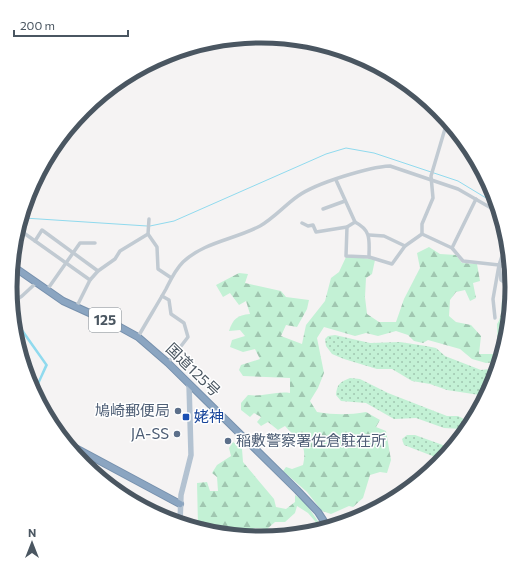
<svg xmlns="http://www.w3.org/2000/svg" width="523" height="575" font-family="Commissioner,'Noto Sans JP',sans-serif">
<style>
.grass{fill:url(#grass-dots)}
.forest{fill:url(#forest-firs)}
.water{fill:#90daee}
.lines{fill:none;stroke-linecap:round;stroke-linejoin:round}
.stream{stroke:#90daee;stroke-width:1}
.highway-casing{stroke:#7690ad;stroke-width:8}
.street{stroke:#c1cad2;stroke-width:3.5}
.primary{stroke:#b3c2d1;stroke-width:5.5}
.highway{stroke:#8ba5c1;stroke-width:6}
.service-dot{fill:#5c6f8a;stroke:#fff;stroke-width:1.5}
.transit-dot{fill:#1a4fb4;stroke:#fff;stroke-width:1.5}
.labels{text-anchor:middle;stroke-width:3;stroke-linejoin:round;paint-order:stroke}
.shield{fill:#fff;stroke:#808990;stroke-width:1}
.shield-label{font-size:14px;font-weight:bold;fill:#4a5661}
.street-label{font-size:15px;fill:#4a5661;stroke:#fff}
.service-label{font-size:15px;fill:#4e5e75;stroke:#fff;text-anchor:end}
.transit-label{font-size:15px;fill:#164399;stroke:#fff;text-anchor:start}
.rim{fill:none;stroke:#4a5661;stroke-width:5}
</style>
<defs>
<pattern id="grass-dots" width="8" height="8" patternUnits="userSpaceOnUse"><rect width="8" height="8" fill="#c3f1d5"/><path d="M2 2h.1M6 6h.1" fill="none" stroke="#a0c6b0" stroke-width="1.8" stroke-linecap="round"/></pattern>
<pattern id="forest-firs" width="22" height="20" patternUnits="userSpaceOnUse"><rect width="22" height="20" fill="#c3f1d5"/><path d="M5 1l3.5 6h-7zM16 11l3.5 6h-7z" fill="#a0c6b0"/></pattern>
</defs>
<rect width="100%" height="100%" fill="#f5f3f3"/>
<!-- grass -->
<g class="grass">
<polygon points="335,335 370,343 400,342 426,346 436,348 445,356 481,370 497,368 494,384 486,396 447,390 430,384 412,381 392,369 377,369 344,359 332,354 326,346 325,339 328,336"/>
<path d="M 350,378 L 360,379 L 388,393 L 447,416 L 458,416 L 464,419 L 462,429 L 444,428 L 416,418 L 394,419 L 366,403 L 341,401 L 336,395 C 337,384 340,382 350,378 Z"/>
<polygon points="407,435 415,435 451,448 443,460 404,445 402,439"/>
</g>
<!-- forest -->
<g class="forest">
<path d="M 429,247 L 440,254 L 456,255 L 462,263 L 477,264 L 480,281 L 473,283 L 476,298 L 470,301 L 465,290 L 456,292 L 450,300 L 449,316 L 456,322 L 471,325 L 481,336 L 479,354 L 498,354 L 497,324 C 505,313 498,299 507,285 L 513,289 L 498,362 L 486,363 L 472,359 L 460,349 L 428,340 L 423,343 L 414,341 L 408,335 L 396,331 L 378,336 L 366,333 L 355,336 L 324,327 L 317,338 L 324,373 L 318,388 L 310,401 L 317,412 C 335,415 349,415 366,412 L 380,420 L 376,427 L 386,431 L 391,460 L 387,473 L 380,472 L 370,475 L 363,498 L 353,507 L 349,506 L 331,514 L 322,511 L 307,492 L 283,471 L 286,467 L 292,469 L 303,465 C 308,443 298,441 285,426 L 278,430 L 268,422 L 261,426 L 257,422 L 261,417 L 254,413 L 250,417 L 241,410 L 241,403 L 248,395 C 263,397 276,391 290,393 L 290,378 L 243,376 L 239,370 L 241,365 L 260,359 L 255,349 L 243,352 L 230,347 L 232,340 L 245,336 L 240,330 L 229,331 C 233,319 237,315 250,314 L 246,301 L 239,305 L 230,293 L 223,297 L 216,285 L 239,273 L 248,274 L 245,283 L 281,291 L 286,297 L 309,300 L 307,309 L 297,327 L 286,325 L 281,336 L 302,344 L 306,325 L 325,301 L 331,278 L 339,272 L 346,257 L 358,257 L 375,260 L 372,274 L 366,278 L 365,297 L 367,314 L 379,322 L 396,322 L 404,299 L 420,268 L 417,253 Z"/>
<polygon points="233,442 242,449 243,462 274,499 276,507 286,509 295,502 295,495 304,501 322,527 320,527 308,513 297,506 295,513 285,522 275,522 267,529 254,528 245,536 198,526 197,483 207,482 210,491 218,491 217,477 212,473 217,465 231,456 229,448"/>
</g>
<!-- water -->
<polygon class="water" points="17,321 48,365 35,393 34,390 45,365 18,327"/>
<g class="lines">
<!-- stream -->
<g class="stream">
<polyline points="24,218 147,226"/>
<polyline points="150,226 174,221 326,154 346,148 374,153 458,181 496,204"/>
</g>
<defs>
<g id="highway">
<polyline points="14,267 63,301 118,326 138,337 168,363 297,490 318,512 327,526"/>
<polyline points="70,445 180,504"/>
</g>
</defs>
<!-- highway casing -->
<use href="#highway" class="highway-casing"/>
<!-- street -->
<g class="street">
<polyline points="336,180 355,222"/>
<polyline points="323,209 345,201"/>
<path d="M 302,223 L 308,226 L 313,225 L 316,232 L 347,227 L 355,222 C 372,231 369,240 369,257"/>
<polyline points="347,227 346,256 369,257 392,264 405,246 422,234 452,248 463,261 499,265 505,247"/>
<polyline points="21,231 90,280"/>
<polyline points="148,234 157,247 158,269 170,277"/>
<polyline points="422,234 422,224 433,198 431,176 447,122"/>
<polyline points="369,235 384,236 405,246"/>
<polyline points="35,241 42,230 98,271"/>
<polyline points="452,248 476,199"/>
<polyline points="509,268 499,265 501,280 513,288"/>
<polyline points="47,290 80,243 95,243"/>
<polyline points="162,296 169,300 171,314 184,323 188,337 168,363"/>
<polyline points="13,302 22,296 36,283"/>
<polyline points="76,308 90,280 98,271 115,259 120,251 148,234 149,219"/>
<polyline points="495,318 493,299 499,265"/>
<path d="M 138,337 C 147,321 157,305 166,289 C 171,279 175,270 183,262 C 204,242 236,239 260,226 C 274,218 285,205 298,196 C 316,183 369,167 390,166 L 458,189 L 498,212"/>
</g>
<!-- primary -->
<polyline class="primary" points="180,523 181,495 191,455 189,384"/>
<!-- highway -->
<use href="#highway" class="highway"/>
</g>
<!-- markers -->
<g class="service-dot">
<circle cx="178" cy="411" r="4"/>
<circle cx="177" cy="434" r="4"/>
<circle cx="228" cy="441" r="4"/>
</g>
<rect class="transit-dot" x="182" y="413" width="8" height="8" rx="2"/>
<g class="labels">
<!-- shield labels -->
<rect class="shield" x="89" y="308" width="32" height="24" rx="3"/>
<g class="shield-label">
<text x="105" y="325">125</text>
</g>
<!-- street labels -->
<g class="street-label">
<text transform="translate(193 370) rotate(44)" y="5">国道125号</text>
</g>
<!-- service labels -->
<g class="service-label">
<text x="170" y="416">鳩崎郵便局</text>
<text x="169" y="439">JA-SS</text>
<text x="236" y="446" text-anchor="start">稲敷警察署佐倉駐在所</text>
</g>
<!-- transit labels -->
<g class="transit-label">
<text x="194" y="422">姥神</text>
</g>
</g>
<!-- crop -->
<path d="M0 0H523V575H0ZM17 287a244 244 0 1 1 488 0a244 244 0 1 1-488 0Z" fill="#fff" fill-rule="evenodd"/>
<path class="rim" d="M17 287a244 244 0 1 1 488 0a244 244 0 1 1-488 0Z"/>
<!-- north arrow -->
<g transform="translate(32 543)" stroke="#ffffff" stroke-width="3" paint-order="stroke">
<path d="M0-3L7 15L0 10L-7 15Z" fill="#4a5661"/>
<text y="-6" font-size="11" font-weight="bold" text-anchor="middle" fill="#4a5661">N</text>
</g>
<!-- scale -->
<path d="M14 30v6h114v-6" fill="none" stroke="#4a5661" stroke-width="2"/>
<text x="20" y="30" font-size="12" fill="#4a5661" stroke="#ffffff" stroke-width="3" paint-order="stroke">200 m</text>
</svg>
